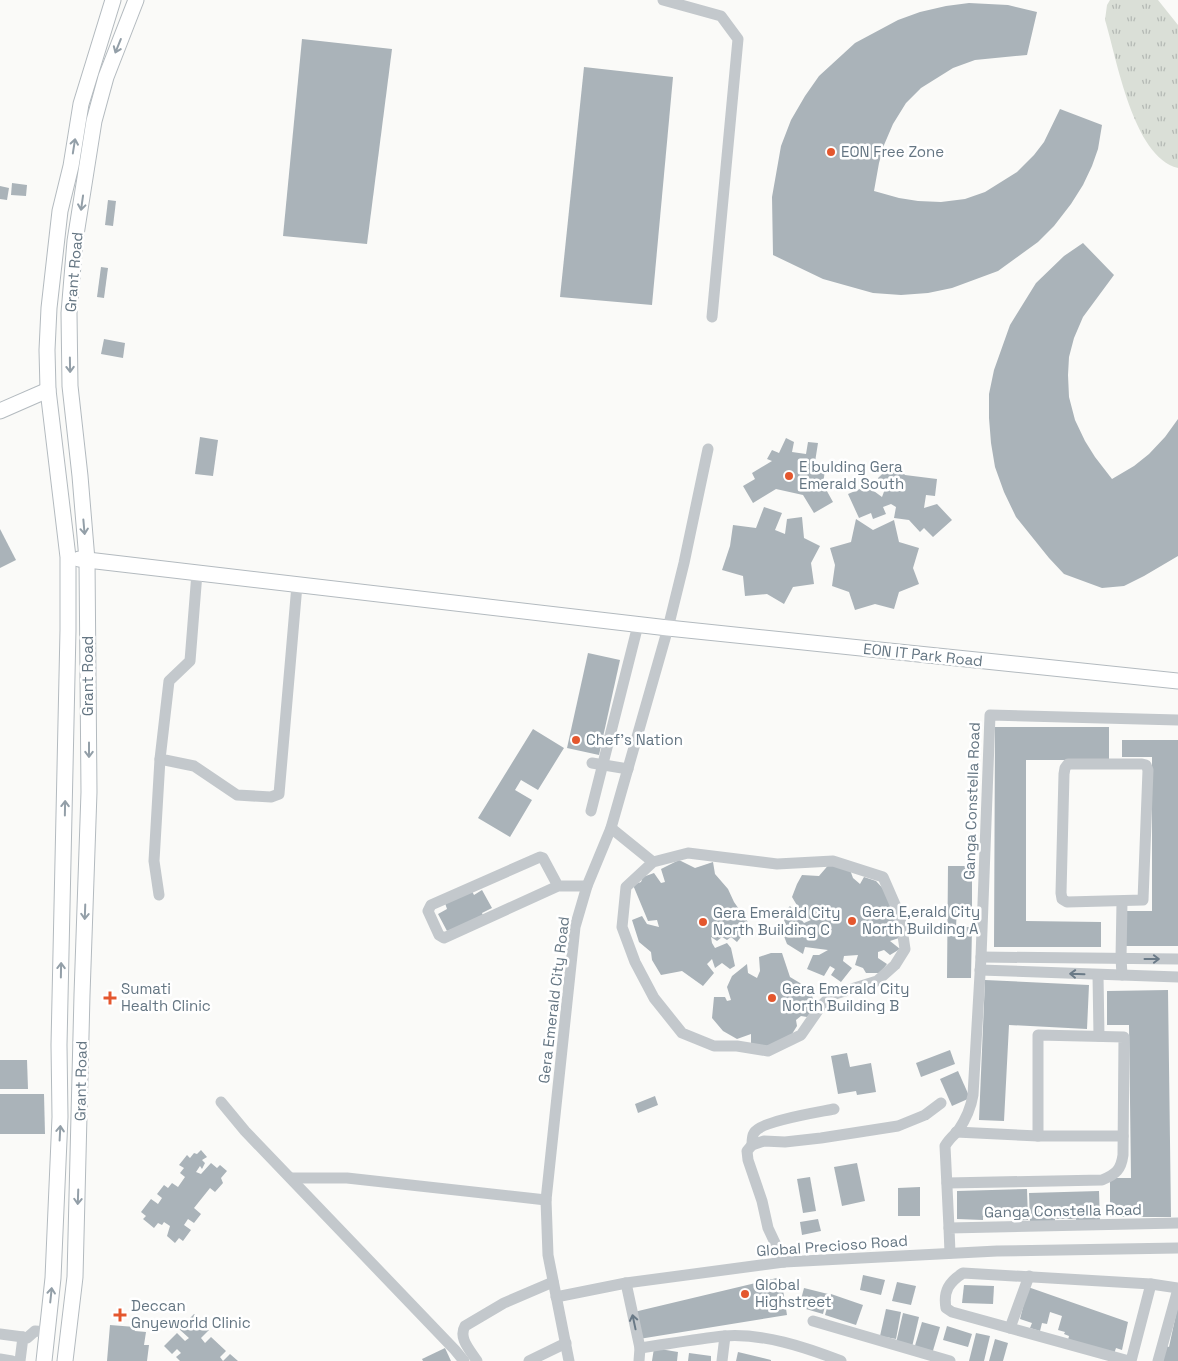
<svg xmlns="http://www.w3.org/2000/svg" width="1178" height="1361" font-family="'Space Grotesk',sans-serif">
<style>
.park{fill:url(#park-tufts)}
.building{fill:#aab3b9}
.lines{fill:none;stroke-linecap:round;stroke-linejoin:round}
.secondary-casing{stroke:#b3babf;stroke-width:17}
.street{stroke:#c3c8cc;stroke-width:11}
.secondary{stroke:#fff;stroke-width:15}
.oneway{stroke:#939fa8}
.oneway2{stroke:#6a7a87}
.poi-dot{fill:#e4572e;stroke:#fff;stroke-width:2}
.labels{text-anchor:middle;stroke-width:5;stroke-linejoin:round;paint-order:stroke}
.poi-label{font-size:15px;fill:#657683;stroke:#fff;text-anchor:start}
.street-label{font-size:15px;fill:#657683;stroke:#fff}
</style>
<defs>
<pattern id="park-tufts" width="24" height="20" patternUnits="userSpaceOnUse" patternTransform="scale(1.25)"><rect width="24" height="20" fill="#dadfd7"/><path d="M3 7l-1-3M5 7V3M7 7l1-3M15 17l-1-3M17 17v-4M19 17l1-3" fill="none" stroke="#b4b9b4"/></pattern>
</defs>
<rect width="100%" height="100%" fill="#fafaf8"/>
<!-- park -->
<path class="park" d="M 1110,0 L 1158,0 L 1178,25 L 1178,168 C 1133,157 1117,59 1105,20 L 1107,5 Z"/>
<!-- building -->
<g class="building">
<polygon points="969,3 1008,5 1037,12 1027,55 975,60 953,68 921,88 906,103 893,124 884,145 879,163 874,191 899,198 918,201 941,202 965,199 985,192 1017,172 1034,155 1044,142 1060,109 1102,125 1098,149 1092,166 1083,185 1071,204 1054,226 1038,242 998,271 952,288 928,293 901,295 873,293 823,279 773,255 772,197 781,146 791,120 805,96 819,76 855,43 898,20 920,12 946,6"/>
<polygon points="302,39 392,49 367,244 283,236"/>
<polygon points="584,67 673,77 652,305 560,297"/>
<polygon points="12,183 27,185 26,196 11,195"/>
<polygon points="0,186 9,188 7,200 0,199"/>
<polygon points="108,200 116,201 113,226 105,225"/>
<polygon points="1083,243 1114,275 1083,317 1074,338 1069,357 1068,375 1069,397 1075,420 1085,441 1095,457 1112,479 1134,466 1149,454 1165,437 1178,419 1178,556 1144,576 1124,586 1102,588 1064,574 1049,558 1016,517 1004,492 995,467 991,443 989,418 989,394 994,370 1010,325 1036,283 1064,256"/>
<polygon points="101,267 108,268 104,298 97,297"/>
<polygon points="104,339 125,343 123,358 101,354"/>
<polygon points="200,437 218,440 213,476 195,474"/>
<polygon points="786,438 794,442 792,452 806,454 808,442 818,443 815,462 826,463 823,484 833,502 814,513 803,495 776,489 753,503 743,486 755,479 752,473 772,461 767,459 772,450 779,453"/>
<polygon points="894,463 905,475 937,479 935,496 926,495 924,508 937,504 952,520 933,537 924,528 920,532 909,520 894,518 896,507 891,504 883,507 886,514 873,519 871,513 859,518 848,494 867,486 882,497 885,489 878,478"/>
<polygon points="764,507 782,513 775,530 785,534 787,519 802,517 804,538 820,546 811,563 814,584 793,587 784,604 767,594 745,596 743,576 722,570 730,546 733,525 756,528"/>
<polygon points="856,519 873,530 894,520 899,542 919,548 913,568 919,584 899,592 894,609 875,604 855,610 849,592 832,586 835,565 830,548 851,542"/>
<polygon points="0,529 16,560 0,568"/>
<polygon points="588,653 620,660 599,755 567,748"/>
<polygon points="995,727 1109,727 1109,760 1026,760 1026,921 1101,922 1101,947 994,947"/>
<polygon points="533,729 564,748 538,790 521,780 515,790 532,800 510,837 478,818"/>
<polygon points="1122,740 1178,740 1178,946 1125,946 1125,911 1152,911 1152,757 1122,757"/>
<polygon points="679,860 695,868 713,862 715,874 728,889 734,902 750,925 737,942 731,937 727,940 722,937 717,941 711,937 712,943 715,948 727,943 731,948 735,966 730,969 722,963 715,968 712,959 707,964 714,973 703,986 682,971 661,975 652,960 651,952 639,942 632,920 642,916 647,924 659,927 657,920 648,921 633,885 641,882 643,877 654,873 661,883 665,882 661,869"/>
<polygon points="831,862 849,867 853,878 860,884 864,877 876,881 887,893 902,937 890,941 900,949 890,955 884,950 878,952 878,958 887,964 880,973 866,973 863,968 855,965 858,955 844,956 843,961 852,968 841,982 831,975 835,969 830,966 824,976 807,969 813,955 819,955 828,950 805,947 803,954 787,944 780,926 786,925 782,915 790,906 804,923 811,920 801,912 792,897 797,884 802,875 819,876"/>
<polygon points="948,866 972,866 972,908 957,908 956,927 972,927 971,978 947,978"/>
<polygon points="471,889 474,895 482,890 492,908 482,913 484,918 447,931 438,914 447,909 445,903"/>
<polygon points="771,953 782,953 790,977 800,983 812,995 815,1007 807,1017 801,1016 796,1020 797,1026 792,1034 766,1047 751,1044 751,1034 737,1039 723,1031 712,1018 714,997 725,997 727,1001 731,1000 727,987 732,976 747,964 748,973 757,978 760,971 759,957"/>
<polygon points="985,980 1089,985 1087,1029 1009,1025 1004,1121 979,1120"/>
<polygon points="1168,990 1171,1217 1110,1217 1110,1178 1131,1178 1129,1025 1107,1025 1107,991"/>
<polygon points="950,1050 955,1064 921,1077 916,1063"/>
<polygon points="847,1053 850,1067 871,1063 876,1092 857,1095 856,1091 838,1094 831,1056"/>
<polygon points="0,1060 27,1060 28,1089 0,1089"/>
<polygon points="958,1071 970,1098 952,1106 940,1079"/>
<polygon points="0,1094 44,1094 45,1134 0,1134"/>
<polygon points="655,1096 658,1105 638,1113 635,1104"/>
<polygon points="201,1150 207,1157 202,1160 205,1163 202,1169 200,1166 196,1172 201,1174 211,1163 217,1168 220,1165 227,1171 221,1178 223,1183 215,1192 210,1188 194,1208 201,1214 194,1223 188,1219 184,1225 191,1230 183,1241 179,1238 175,1243 167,1236 170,1226 164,1222 162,1225 158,1223 154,1228 143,1219 146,1216 141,1212 151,1199 158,1204 162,1198 157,1194 164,1185 168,1188 172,1183 178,1187 185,1177 180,1173 184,1168 179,1165 187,1155 190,1158 194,1153 197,1154"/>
<polygon points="857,1163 865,1201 842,1206 834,1167"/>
<polygon points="810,1177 816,1211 803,1213 797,1179"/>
<polygon points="920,1187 920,1216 898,1216 898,1188"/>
<polygon points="1027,1189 1028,1220 1013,1221 1013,1218 1004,1218 1004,1217 983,1217 983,1220 957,1219 957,1191"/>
<polygon points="1099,1191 1100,1222 1076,1220 1076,1219 1055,1219 1055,1222 1030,1221 1029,1193"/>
<polygon points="818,1219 821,1231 802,1235 800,1222"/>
<polygon points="863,1275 885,1280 881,1295 860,1290"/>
<polygon points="781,1277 787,1315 639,1339 634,1312"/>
<polygon points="897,1282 916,1286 911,1305 892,1301"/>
<polygon points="964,1285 994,1286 993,1304 962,1303"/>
<polygon points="1028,1287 1128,1322 1122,1350 1116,1348 1114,1354 1068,1340 1069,1336 1064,1334 1065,1332 1058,1330 1062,1316 1050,1312 1047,1324 1042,1323 1040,1331 1030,1328 1032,1323 1020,1319"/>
<polygon points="804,1288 828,1294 823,1314 799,1307"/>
<polygon points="831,1294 863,1305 856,1325 825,1315"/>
<polygon points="1178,1305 1178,1361 1164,1361 1160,1360 1164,1345 1169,1347"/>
<polygon points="886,1309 901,1312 896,1339 880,1336"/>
<polygon points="903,1313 919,1317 912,1347 896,1343"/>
<polygon points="194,1314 209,1330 201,1338 205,1343 211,1337 226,1351 220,1357 223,1361 230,1354 238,1361 180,1361 176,1357 181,1353 177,1349 172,1354 164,1346 177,1333 185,1341 189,1338 179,1329"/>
<polygon points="922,1322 940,1327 932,1354 914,1349"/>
<polygon points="110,1325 135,1327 135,1331 146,1332 144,1345 149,1345 147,1361 107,1361"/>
<polygon points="947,1326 972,1334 968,1347 943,1340"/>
<polygon points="976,1333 990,1336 984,1361 969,1361"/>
<polygon points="995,1339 1008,1343 1003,1361 989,1361"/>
<polygon points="445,1348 451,1361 423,1361 422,1359"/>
<polygon points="654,1348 678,1352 677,1361 652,1361"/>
<polygon points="738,1352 771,1360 771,1361 736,1361"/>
<polygon points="689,1353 711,1356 711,1361 688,1361"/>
</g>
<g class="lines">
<defs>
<g id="secondary">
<polyline points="0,411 48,390"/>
<polyline points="79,559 668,628 1178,681"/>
<polyline points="44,1361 53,1278 60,1117 59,1045 68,630 68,557 48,390 47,350 49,308 60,211 71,166 81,104 113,0"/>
<polyline points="65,1361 75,1277 82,995 89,792 87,560 80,476 70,386 69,313 75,241 94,121 106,77 136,0"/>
</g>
</defs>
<!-- secondary casing -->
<use href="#secondary" class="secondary-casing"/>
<!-- street -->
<g class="street">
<polyline points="663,0 721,16 738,39 712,317"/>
<polyline points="197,573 190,661 169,681 160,759 194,766 237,795 271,797 279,794 297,585"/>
<polyline points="592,763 628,769"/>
<polygon points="1068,764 1142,764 1146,765 1148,770 1143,900 1067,902 1062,899 1061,893 1064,774 1065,768"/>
<polyline points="591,811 638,625"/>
<polyline points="611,828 653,862 626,887 622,927 635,962 654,998 682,1033 714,1046 737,1046 768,1051 801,1035 821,1006 832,995 877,981 895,965 905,949 900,916 883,877 833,861 777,864 688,853 653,862"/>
<polyline points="558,886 444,938 439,935 428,911 431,905 540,857 543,858 558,886 587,886"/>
<polyline points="159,895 154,861 160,759"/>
<polyline points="981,957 1178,959"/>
<polyline points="980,970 1178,977"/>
<polyline points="1098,975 1099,1036"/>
<polyline points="1122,975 1121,958 1122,902"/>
<polyline points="221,1102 245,1131 455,1350 464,1361"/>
<polyline points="956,1132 1038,1136 1123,1136"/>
<path d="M 752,1145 C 752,1141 752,1136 754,1133 C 760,1121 820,1112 834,1109"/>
<polyline points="291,1178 347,1178 546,1200"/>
<path d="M 947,1183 L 1102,1180 C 1116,1174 1121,1170 1123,1155 L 1124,1037 L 1038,1035 L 1038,1136"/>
<path d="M 949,1228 L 945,1146 C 949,1139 953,1136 958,1131 C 966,1119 971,1108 973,1095 L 981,957 L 990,715 L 1178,720"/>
<polyline points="950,1253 949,1228 1178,1223"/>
<polyline points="784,1262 768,1228 762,1201 748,1160 747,1151 752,1145 764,1141 785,1142 821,1138 898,1126 925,1115 941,1103"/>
<polyline points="626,1283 640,1348 639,1361"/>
<polyline points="556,1297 626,1283 784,1262 997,1251 1178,1248"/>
<polyline points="813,1321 950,1361"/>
<polyline points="1010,1328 1029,1276"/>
<polyline points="0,1334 23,1337"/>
<path d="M 640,1348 C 668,1344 696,1339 724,1336 C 763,1333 805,1347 841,1361"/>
<polyline points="0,1359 12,1361"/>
<polyline points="20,1361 23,1337 27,1338 35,1331 47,1332"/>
<path d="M 477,1361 C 470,1350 458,1338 465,1326 L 504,1303 L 553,1282"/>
<polyline points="529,1361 566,1343"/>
<polyline points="569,1361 548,1255 546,1200 575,927 587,886 611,828 668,628 684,563 708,449"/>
<polyline points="722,1361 725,1336"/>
<path d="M 1129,1361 L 952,1312 L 946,1308 C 943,1291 949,1282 963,1273 L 1151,1284 L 1178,1288"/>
<polyline points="1131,1361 1151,1284"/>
<polyline points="1158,1361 1178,1289"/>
</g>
<!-- secondary -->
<use href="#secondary" class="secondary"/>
</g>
<!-- one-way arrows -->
<defs><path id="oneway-shaft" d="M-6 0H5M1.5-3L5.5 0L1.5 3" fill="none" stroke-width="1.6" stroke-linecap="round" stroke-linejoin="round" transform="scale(1.25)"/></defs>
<g class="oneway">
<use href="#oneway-shaft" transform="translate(118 46) rotate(112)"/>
<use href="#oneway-shaft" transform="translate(74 146) rotate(-81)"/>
<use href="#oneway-shaft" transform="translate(82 203) rotate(98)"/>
<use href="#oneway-shaft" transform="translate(70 365) rotate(89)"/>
<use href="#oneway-shaft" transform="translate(84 527) rotate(85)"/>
<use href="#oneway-shaft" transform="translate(89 750) rotate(90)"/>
<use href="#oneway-shaft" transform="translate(65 808) rotate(-89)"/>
<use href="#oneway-shaft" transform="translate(85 912) rotate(92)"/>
<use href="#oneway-shaft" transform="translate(61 970) rotate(-89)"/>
<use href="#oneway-shaft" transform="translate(60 1133) rotate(-87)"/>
<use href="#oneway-shaft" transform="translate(78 1197) rotate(92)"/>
<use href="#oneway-shaft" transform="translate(51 1295) rotate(-84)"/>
</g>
<g class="oneway2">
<use href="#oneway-shaft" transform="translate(1152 959)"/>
<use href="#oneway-shaft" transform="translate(1077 974) rotate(-178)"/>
<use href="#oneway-shaft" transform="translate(634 1322) rotate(-102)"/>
</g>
<!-- markers -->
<g class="poi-dot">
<circle cx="831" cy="152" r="5"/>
<circle cx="789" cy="476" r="5"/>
<circle cx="576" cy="740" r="5"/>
<circle cx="852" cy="921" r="5"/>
<circle cx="703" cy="922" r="5"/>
<path d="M107.5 990.5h5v5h5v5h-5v5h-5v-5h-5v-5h5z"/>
<circle cx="772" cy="998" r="5"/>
<circle cx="745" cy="1294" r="5"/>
<path d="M117.5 1307.5h5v5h5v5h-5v5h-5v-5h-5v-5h5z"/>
</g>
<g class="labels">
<!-- poi labels -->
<g class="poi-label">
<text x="841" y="157">EON Free Zone</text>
<text x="799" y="472">E bulding Gera<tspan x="799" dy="17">Emerald South</tspan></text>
<text x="586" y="745">Chef’s Nation</text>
<text x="862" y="917">Gera E,erald City<tspan x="862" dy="17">North Building A</tspan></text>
<text x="713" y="918">Gera Emerald City<tspan x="713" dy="17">North Building C</tspan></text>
<text x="121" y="994">Sumati<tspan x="121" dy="17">Health Clinic</tspan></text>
<text x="782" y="994">Gera Emerald City<tspan x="782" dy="17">North Building B</tspan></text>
<text x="755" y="1290">Global<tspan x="755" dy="17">Highstreet</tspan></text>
<text x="131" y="1311">Deccan<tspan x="131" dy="17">Gnyeworld Clinic</tspan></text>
</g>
<!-- street labels -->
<g class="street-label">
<text transform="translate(74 272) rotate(-85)" y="5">Grant Road</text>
<text transform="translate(923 655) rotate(6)" y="5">EON IT Park Road</text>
<text transform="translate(88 676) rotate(-90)" y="5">Grant Road</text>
<text transform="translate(972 801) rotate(-88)" y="5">Ganga Constella Road</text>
<text transform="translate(554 1000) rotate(-83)" y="5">Gera Emerald City Road</text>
<text transform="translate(81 1081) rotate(-89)" y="5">Grant Road</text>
<text transform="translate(1063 1211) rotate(-1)" y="5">Ganga Constella Road</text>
<text transform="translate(832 1246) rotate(-4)" y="5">Global Precioso Road</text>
</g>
</g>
</svg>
